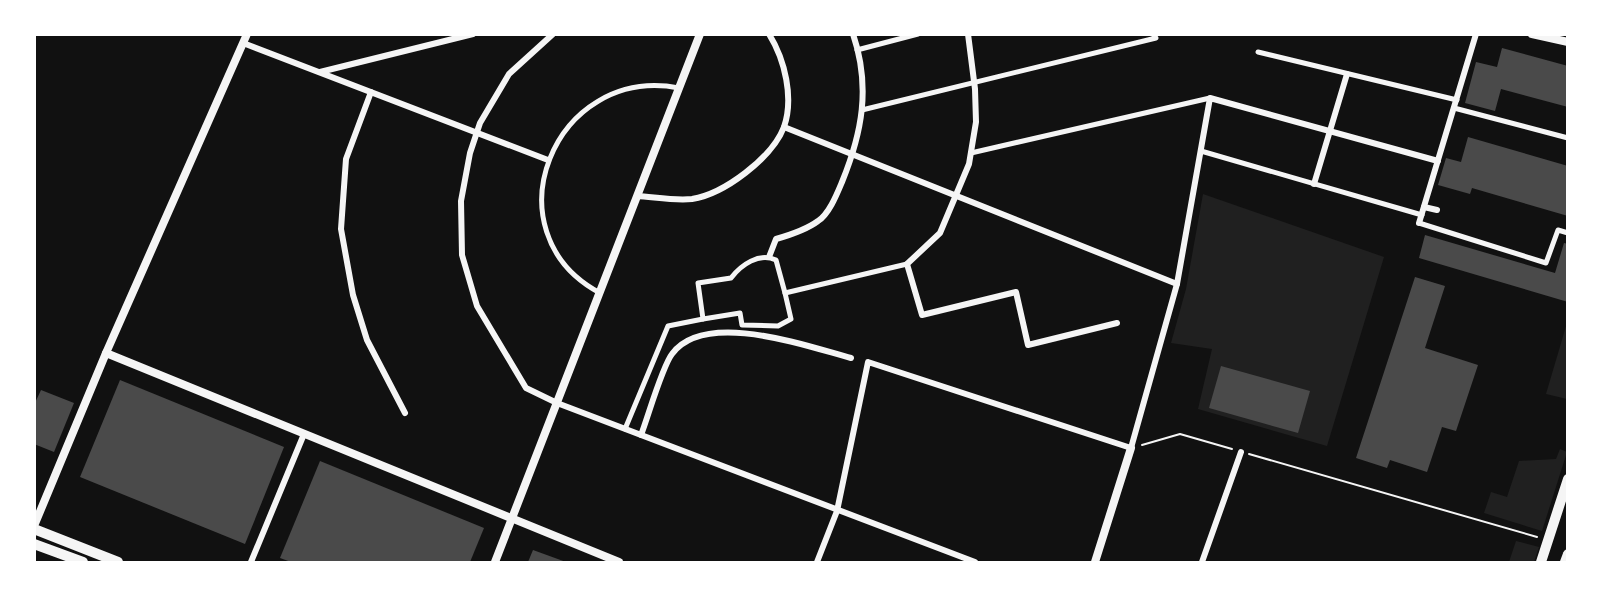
<svg xmlns="http://www.w3.org/2000/svg" width="1602" height="597" font-family="'Source Sans 3',sans-serif">
<style>
.green{fill:#202020}
.building{fill:#4a4a4a}
.lines{fill:none;stroke-linecap:round;stroke-linejoin:round}
.path{stroke:#f5f5f5;stroke-width:2}
.pedestrian{stroke:#f5f5f5;stroke-width:5}
.minor{stroke:#f5f5f5;stroke-width:6}
.tertiary{stroke:#f5f5f5;stroke-width:8}
.primary{stroke:#f5f5f5;stroke-width:10}
.trunk{stroke:#f5f5f5;stroke-width:10}
</style>
<rect width="100%" height="100%" fill="#111"/>
<!-- green -->
<g class="green">
<polygon points="1203,194 1384,257 1327,446 1198,409 1212,349 1171,343 1186,289"/>
<polygon points="1567,323 1567,399 1546,394"/>
<polygon points="1560,449 1567,452 1542,531 1484,513 1491,492 1507,497 1519,461 1556,459"/>
<polygon points="1516,541 1539,547 1534,562 1509,562"/>
</g>
<!-- building -->
<g class="building">
<polygon points="1502,48 1568,66 1568,107 1501,89 1495,111 1465,103 1476,62 1497,67"/>
<polygon points="1468,137 1568,166 1568,216 1472,188 1470,194 1438,185 1446,158 1461,162"/>
<polygon points="1425,235 1555,273 1564,243 1568,244 1568,302 1419,258"/>
<polygon points="1415,277 1445,286 1425,348 1478,365 1456,431 1442,427 1427,472 1390,460 1387,468 1356,458"/>
<polygon points="1221,366 1310,391 1298,433 1209,408"/>
<polygon points="120,380 284,447 245,544 80,477"/>
<polygon points="41,390 74,403 54,452 34,444 34,405"/>
<polygon points="320,461 484,528 470,562 291,562 280,558"/>
<polygon points="533,550 566,562 528,562"/>
</g>
<g class="lines">
<!-- path -->
<g class="path">
<polyline points="1142,445 1180,434 1232,449"/>
<polyline points="1249,454 1537,537"/>
</g>
<!-- pedestrian -->
<g class="pedestrian">
<polyline points="857,50 918,34"/>
<polyline points="1258,52 1457,100"/>
<polyline points="1454,108 1568,138"/>
<polyline points="862,110 1156,38 1153,34"/>
<polyline points="1201,151 1422,215"/>
<polyline points="971,153 1210,98"/>
<polyline points="1419,223 1546,263 1558,230 1568,233"/>
<path d="M 600,293 C 486,232 554,64 679,88"/>
<polyline points="703,319 740,313 742,325 778,326 791,319 785,293"/>
<path d="M 625,429 L 668,326 L 703,319 L 698,283 L 731,278 C 741,265 759,252 776,260 L 785,293 L 907,264"/>
</g>
<!-- minor -->
<g class="minor">
<polyline points="553,34 509,74 480,123 470,153 461,201 462,255 477,306 526,388 557,403 975,562"/>
<polyline points="968,34 975,89 976,122 969,164 940,233 907,264 922,315 1016,292 1028,345 1117,323"/>
<polyline points="243,43 548,160"/>
<polyline points="320,72 473,34"/>
<polyline points="371,92 346,159 341,229 353,295 367,340 405,413"/>
<polyline points="784,127 1177,284"/>
<polyline points="1314,184 1347,74"/>
<path d="M 637,196 C 654,197 675,201 692,199 C 724,194 772,158 784,127 C 794,98 785,60 769,34"/>
<polyline points="1424,207 1437,210"/>
<polyline points="1419,223 1476,34"/>
<path d="M 769,257 L 776,239 C 790,235 806,230 818,221 C 829,214 837,194 842,182 C 862,133 871,87 853,34"/>
<path d="M 641,435 C 648,417 662,367 672,354 C 705,309 809,347 851,358"/>
<polyline points="251,562 304,434"/>
<polyline points="817,562 837,511 868,362 1131,448 1177,284 1210,98 1438,161"/>
<polyline points="1202,562 1241,452"/>
</g>
<!-- tertiary -->
<g class="tertiary">
<polyline points="247,34 106,353 619,562"/>
<polyline points="1532,34 1568,42"/>
<polyline points="34,526 106,353"/>
<polyline points="495,562 700,34"/>
<polyline points="1095,562 1131,448"/>
</g>
<!-- primary -->
<g class="primary">
<polyline points="34,529 118,562"/>
<polyline points="34,544 83,562"/>
</g>
<!-- trunk -->
<g class="trunk">
<polyline points="1541,562 1568,479"/>
<polyline points="1565,562 1568,554"/>
</g>
</g>
<!-- border -->
<rect width="1602" height="597" fill="none" stroke="#ffffff" stroke-width="72"/>
</svg>
